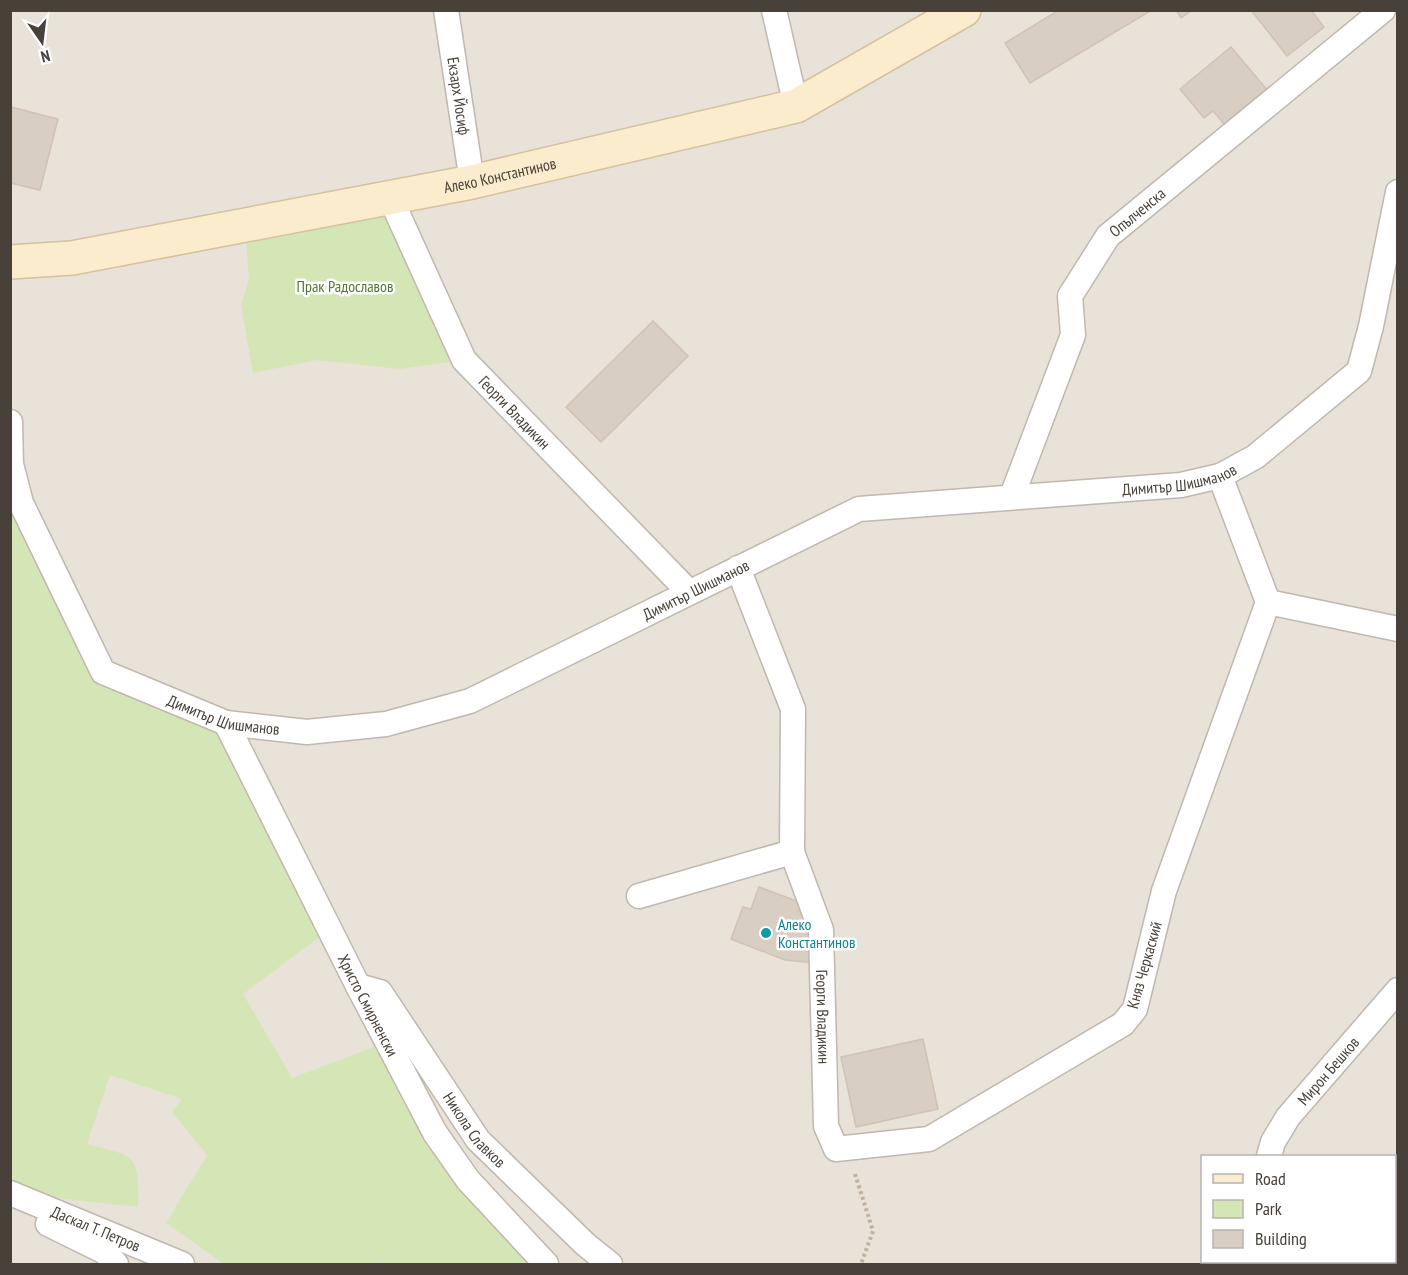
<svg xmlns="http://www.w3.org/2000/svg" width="1408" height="1275" font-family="'PT Sans Narrow',sans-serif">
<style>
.residential{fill:#e8e2d9;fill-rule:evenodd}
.green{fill:#d5e6b6}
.building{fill:#d8cec4;stroke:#d0c2b4;stroke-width:1.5}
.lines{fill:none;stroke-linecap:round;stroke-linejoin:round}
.street-casing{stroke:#c0b7ae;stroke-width:27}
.secondary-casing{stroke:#d4c19f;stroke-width:36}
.path{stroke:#c0b1a0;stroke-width:4;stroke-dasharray:3 3;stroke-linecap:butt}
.street{stroke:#fff;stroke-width:24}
.secondary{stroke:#fcecce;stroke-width:33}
.culture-dot{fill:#0f9aa8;stroke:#fff;stroke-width:2}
.labels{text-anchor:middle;stroke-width:5;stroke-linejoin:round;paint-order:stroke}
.street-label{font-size:16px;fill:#484139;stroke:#fff}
.park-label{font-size:16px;fill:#52772f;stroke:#fff}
.culture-label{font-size:16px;fill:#0d838f;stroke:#fff;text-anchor:start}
</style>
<rect width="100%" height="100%" fill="#f4f0eb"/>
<!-- residential -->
<path class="residential" d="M 10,11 L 1397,11 L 1397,1264 L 11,1264 ZM 1202,1156 L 1394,1156 L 1394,1262 L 1202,1262 Z"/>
<!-- green -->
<g class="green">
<polygon points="390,197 464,360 400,369 316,360 253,373 241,305 249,279 245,225"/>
<path d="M 10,464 L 103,672 L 226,723 L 326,932 L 243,994 L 292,1078 L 384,1043 L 435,1133 L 546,1264 L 390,1264 L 384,1262 L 366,1264 L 224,1264 L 166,1223 L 207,1155 L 172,1112 L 182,1099 L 110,1075 L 87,1144 C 135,1156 140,1154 138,1207 L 11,1193 Z"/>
</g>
<!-- building -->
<g class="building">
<polygon points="1059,10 1152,10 1030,83 1005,43"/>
<polygon points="1176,10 1192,10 1181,18"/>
<polygon points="1251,10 1311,10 1324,27 1287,56"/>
<polygon points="1231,47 1268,91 1225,125 1213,111 1204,118 1180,89"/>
<polygon points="11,107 58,119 40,190 10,183"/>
<polygon points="653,321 688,356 601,442 566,407"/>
<polygon points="759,887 805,904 812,923 813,963 785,960 731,939 743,907 751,909"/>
<polygon points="923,1039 938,1109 856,1127 841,1057"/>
</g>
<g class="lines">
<defs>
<g id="street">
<path id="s1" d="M 446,10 L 472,182"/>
<polyline points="774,10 796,106"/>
<path id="s2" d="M 390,197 L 464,360 L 689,592"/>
<path id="s3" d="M 10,422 L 11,464 L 21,503 L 103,672 L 226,723 L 307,732 L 386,724 L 470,701 L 859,509 L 1181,485 L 1220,476 L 1255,457 L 1359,371 L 1371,326 L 1398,192"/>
<polyline points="1220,476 1268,602 1398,629"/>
<path id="s4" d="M 1012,496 L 1073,335 L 1070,296 L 1108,236 L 1383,10"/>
<path id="s5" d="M 226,723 L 358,986 L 435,1133 L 468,1180 L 546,1264"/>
<path id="s6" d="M 792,852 L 821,930 L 826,1126 L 836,1149 L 929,1139 L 1123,1024 L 1135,1009 L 1164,891 L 1268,602"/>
<polyline points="639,896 792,852 793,709 738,568"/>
<path id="s7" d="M 358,986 L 380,992 L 478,1140 L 585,1244 L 610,1264"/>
<path id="s8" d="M 1269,1156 L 1273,1142 L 1288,1117 L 1398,990"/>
<path id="s9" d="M 10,1193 L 182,1264"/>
<polyline points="48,1224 105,1252 116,1264"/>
<polyline points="1264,1262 1264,1264"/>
</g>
<g id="secondary">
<path id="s10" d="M 10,262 L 72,258 L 472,182 L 796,106 L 964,10"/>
</g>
</defs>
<!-- street casing -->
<use href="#street" class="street-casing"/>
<!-- secondary casing -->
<use href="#secondary" class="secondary-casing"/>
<!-- path -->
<polyline class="path" points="855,1174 873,1231 861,1264"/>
<!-- street -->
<use href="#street" class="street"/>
<!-- secondary -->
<use href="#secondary" class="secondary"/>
</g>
<!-- markers -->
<circle class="culture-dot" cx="766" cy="933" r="6"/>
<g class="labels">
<!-- street labels -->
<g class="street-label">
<text dy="6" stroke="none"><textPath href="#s1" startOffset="87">Екзарх Йосиф</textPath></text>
<text dy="6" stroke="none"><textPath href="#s10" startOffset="498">Алеко Константинов</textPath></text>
<text dy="6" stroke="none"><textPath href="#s4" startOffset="320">Опълченска</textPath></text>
<text dy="6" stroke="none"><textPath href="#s2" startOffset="252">Георги Владикин</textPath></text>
<text dy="6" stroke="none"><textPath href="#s3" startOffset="1407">Димитър Шишманов</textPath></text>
<text dy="6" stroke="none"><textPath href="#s3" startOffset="903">Димитър Шишманов</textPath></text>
<text dy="6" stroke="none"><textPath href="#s3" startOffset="399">Димитър Шишманов</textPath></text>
<text transform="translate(1144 965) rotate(-74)" y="6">Княз Черкаский</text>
<text dy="6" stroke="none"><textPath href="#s5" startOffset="316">Христо Смирненски</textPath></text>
<text dy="6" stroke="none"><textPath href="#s6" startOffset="170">Георги Владикин</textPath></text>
<text dy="6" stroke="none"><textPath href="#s8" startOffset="105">Мирон Бешков</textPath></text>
<text dy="6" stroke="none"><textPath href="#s7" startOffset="190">Никола Славков</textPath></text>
<text dy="6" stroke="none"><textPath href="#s9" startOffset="93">Даскал Т. Петров</textPath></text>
</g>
<!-- park labels -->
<g class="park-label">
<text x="345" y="292">Прак Радославов</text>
</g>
<!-- culture labels -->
<g class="culture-label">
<text x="778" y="930">Алеко<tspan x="778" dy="18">Константинов</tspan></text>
</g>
</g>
<!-- border -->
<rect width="1408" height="1275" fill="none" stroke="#484139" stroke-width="24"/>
<!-- legend -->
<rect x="1201" y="1155" width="195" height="108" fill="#ffffff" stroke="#b6b3b0" stroke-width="1.5"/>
<rect x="1213" y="1174" width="30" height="9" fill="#fcecce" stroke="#b6b3b0" stroke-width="1.5"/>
<text x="1255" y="1185" font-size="18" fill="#484139">Road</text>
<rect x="1213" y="1200" width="30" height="18" fill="#d5e6b6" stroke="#b6b3b0" stroke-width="1.5"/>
<text x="1255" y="1215" font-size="18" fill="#484139">Park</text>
<rect x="1213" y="1230" width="30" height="18" fill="#d8cec4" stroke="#b6b3b0" stroke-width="1.5"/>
<text x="1255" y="1245" font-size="18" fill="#484139">Building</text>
<!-- north arrow -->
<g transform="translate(42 42) rotate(166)" stroke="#ffffff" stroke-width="4.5" paint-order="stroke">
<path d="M0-4.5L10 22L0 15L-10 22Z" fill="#484139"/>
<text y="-9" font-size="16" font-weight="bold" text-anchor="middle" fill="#484139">N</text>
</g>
</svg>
